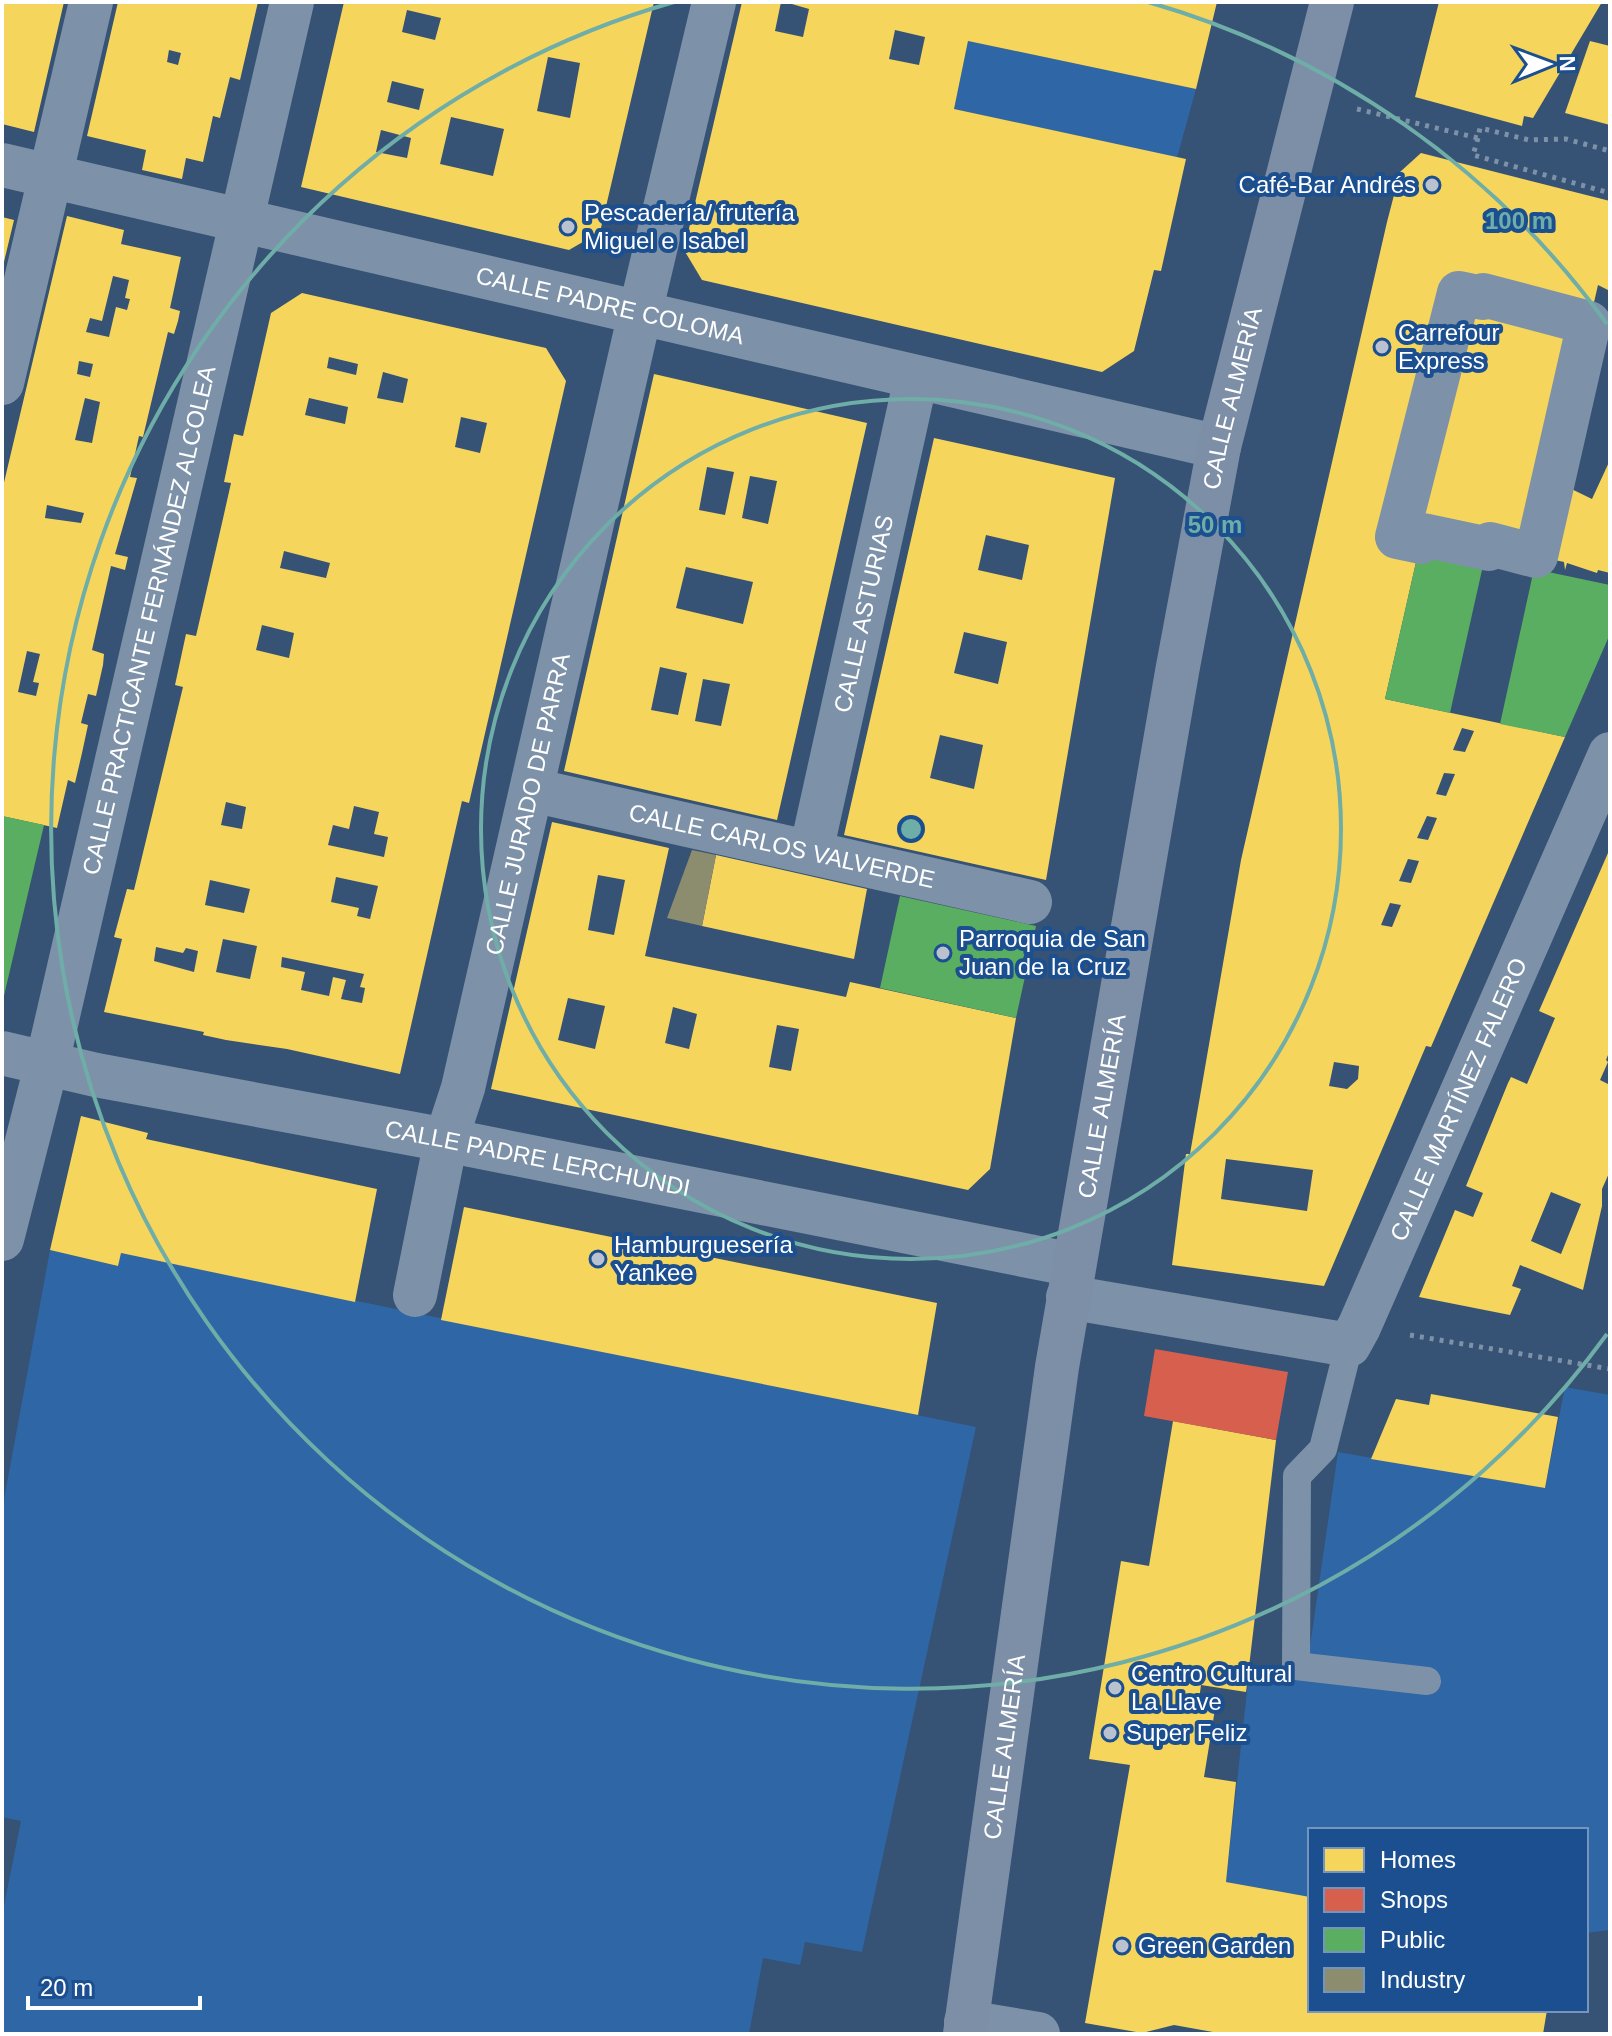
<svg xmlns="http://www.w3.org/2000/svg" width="1612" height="2036" font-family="Arial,sans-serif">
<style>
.green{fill:#2f66a5}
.homes{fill:#f6d55c;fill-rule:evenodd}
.shops{fill:#d6604d}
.public{fill:#5aae61}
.industry{fill:#8c8c6e}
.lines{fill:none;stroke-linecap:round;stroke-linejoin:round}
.path{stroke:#7d92a8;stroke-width:5;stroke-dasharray:4 6;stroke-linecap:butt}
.service{stroke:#7d92a8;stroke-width:28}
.pedestrian{stroke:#7d92a8;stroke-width:44}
.minor{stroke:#7d92a8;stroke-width:44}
.primary{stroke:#7d8ea7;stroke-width:44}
.ring{fill:none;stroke:#6fada8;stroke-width:4}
.poi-dot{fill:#b9c2ce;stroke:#1b4f8f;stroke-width:3}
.labels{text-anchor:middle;stroke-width:8;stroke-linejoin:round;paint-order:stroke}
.poi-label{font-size:24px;fill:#fff;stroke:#1b4f8f;text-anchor:start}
.street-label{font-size:24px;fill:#fff;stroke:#1b4f8f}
.centre{fill:#6fada8;stroke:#1b4f8f;stroke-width:4}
.ring-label{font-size:24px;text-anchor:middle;font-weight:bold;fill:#6fada8;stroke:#1b4f8f;stroke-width:8;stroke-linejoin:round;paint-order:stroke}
</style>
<rect width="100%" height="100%" fill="#365274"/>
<!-- green -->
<g class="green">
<polygon points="968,41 1196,89 1177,158 954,109"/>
<polygon points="50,1250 117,1266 121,1253 976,1427 862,1952 805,1942 800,1965 763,1958 749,2034 2,2034 2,1915 21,1821 2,1817 2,1510"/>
<polygon points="1565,1387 1610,1395 1610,1930 1586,1933 1586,1830 1310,1830 1310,1897 1226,1882 1249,1673 1305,1681 1338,1452 1545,1488"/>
</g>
<!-- homes -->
<g class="homes">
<polygon points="2,2 64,2 34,132 2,124"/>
<path d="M 118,2 L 258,2 L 240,80 L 230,77 L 220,118 L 213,116 L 203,162 L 186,158 L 182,179 L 142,170 L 146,150 L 87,136 ZM 169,50 L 181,53 L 178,65 L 167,62 Z"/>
<path d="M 344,2 L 654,2 L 600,232 L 569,250 L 301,187 ZM 407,10 L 441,18 L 435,40 L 402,32 ZM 548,57 L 580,63 L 570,118 L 537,111 ZM 392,81 L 424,89 L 419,110 L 387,102 ZM 451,117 L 504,129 L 493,176 L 440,164 ZM 381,130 L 411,138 L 407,158 L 376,152 Z"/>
<path d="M 742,2 L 781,2 L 775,31 L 803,37 L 809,9 L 785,2 L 1217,2 L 1196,89 L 968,41 L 954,109 L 1186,159 L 1161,271 L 1154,270 L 1134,351 L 1102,372 L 702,280 L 684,250 ZM 895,30 L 925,37 L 919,65 L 889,59 Z"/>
<polygon points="1439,2 1602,2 1533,118 1524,116 1522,126 1415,97"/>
<polygon points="1590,41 1610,46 1610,125 1565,113"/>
<path d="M 1421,153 L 1610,201 L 1610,291 L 1598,285 L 1553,480 L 1592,499 L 1610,460 L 1610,573 L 1598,570 L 1597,573 L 1567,563 L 1565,570 L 1564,562 L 1536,556 L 1419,549 L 1385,699 L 1565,737 L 1431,1047 L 1426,1046 L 1324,1286 L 1172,1265 L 1186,1154 L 1190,1154 L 1241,860 L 1387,222 L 1400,172 ZM 1462,728 L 1474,731 L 1465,752 L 1453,750 ZM 1444,773 L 1455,774 L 1446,796 L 1436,794 ZM 1427,816 L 1437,818 L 1428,840 L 1417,838 ZM 1408,859 L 1419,861 L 1411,883 L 1399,881 ZM 1390,903 L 1401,905 L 1392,927 L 1381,925 ZM 1334,1062 L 1359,1066 L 1358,1079 L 1347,1089 L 1329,1086 ZM 1226,1159 L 1313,1170 L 1307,1211 L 1221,1199 Z"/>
<path d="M 67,216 L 124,230 L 121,244 L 181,257 L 170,308 L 180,311 L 178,321 L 174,334 L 168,332 L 143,437 L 139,436 L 130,477 L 137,478 L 115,554 L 128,557 L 125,570 L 111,566 L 92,650 L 104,654 L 103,665 L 96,696 L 88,694 L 81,723 L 88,725 L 82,753 L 75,783 L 68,780 L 57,828 L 2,816 L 2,491 ZM 113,276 L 129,280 L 125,298 L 130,299 L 127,310 L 116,307 L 109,337 L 86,332 L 90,318 L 102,321 ZM 79,361 L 93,364 L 90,377 L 77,374 ZM 85,398 L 100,402 L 92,443 L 75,440 ZM 47,505 L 84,513 L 81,523 L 45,518 ZM 27,651 L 40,654 L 33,682 L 39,683 L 36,696 L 18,692 Z"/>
<polygon points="2,217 14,220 3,266 2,266"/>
<path d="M 302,293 L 546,348 L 566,381 L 469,803 L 462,801 L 400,1074 L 287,1049 L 226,1040 L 203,1035 L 204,1032 L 104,1012 L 122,939 L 114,937 L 127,889 L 134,890 L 183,687 L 175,685 L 186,634 L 196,636 L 222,523 L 231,483 L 224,482 L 234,434 L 243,436 L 271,313 ZM 329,357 L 358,364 L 356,375 L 327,368 ZM 383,372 L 408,379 L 403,403 L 377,398 ZM 309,398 L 348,407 L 345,424 L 305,415 ZM 461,417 L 487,423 L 480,453 L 455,447 ZM 284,551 L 330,563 L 326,578 L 280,568 ZM 262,625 L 294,633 L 289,658 L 256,650 ZM 226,802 L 246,807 L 242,829 L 221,825 ZM 354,806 L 379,812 L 374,834 L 388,837 L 384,857 L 328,845 L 333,825 L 349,829 ZM 336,877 L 378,886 L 370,919 L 357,916 L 359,908 L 331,902 ZM 210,880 L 250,889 L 244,913 L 205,905 ZM 223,939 L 257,946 L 250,979 L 216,972 ZM 156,947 L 183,953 L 186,948 L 198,951 L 194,972 L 154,961 ZM 282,957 L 364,974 L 360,987 L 365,988 L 362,1003 L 341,999 L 346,980 L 333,977 L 329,996 L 301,990 L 305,972 L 281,967 Z"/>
<path d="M 654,374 L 867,423 L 777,820 L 564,771 ZM 707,467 L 734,472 L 725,515 L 699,510 ZM 750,476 L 777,481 L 768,524 L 742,518 ZM 686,567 L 753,582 L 743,624 L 676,608 ZM 660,667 L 687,673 L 678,715 L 651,710 ZM 703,679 L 730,684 L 721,726 L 695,721 Z"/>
<path d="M 934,438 L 1115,478 L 1046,880 L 844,835 ZM 986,535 L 1029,545 L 1022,580 L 978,570 ZM 964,632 L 1007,642 L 998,684 L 954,673 ZM 940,735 L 983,745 L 974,789 L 930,778 Z"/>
<path d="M 552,822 L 669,848 L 645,956 L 846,997 L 850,982 L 1016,1018 L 990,1169 L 968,1190 L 491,1089 ZM 598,875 L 625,880 L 614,935 L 588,930 ZM 568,998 L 605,1006 L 595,1049 L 558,1040 ZM 673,1007 L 697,1014 L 689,1049 L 665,1043 ZM 777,1025 L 799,1029 L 791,1071 L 769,1067 Z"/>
<path d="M 1608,853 L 1610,854 L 1610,1050 L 1606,1060 L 1608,1062 L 1600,1080 L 1610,1085 L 1610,1171 L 1602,1189 L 1602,1206 L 1583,1290 L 1520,1265 L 1512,1286 L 1521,1289 L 1510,1315 L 1419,1297 L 1455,1210 L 1473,1217 L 1483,1193 L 1466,1186 L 1508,1083 L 1511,1077 L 1527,1084 L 1555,1018 L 1539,1011 ZM 1551,1192 L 1581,1204 L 1561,1254 L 1531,1241 Z"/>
<polygon points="716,855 867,889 854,959 702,926"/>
<polygon points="81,1116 148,1133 146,1139 377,1189 355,1302 121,1253 118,1266 50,1250"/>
<polygon points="464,1207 937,1303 918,1415 441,1320"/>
<polygon points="1431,1394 1558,1417 1545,1488 1371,1459 1396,1399 1429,1405"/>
<polygon points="1173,1421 1276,1440 1246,1692 1201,1685 1199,1700 1216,1703 1204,1777 1236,1782 1226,1882 1310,1897 1310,2010 1547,2010 1543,2034 1224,2034 1174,2025 1142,2033 1085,2023 1130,1765 1089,1759 1121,1561 1149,1566"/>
</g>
<!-- shops -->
<polygon class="shops" points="1155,1349 1288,1372 1276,1440 1144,1416"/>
<!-- public -->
<g class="public">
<polygon points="1419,549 1484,561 1450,713 1385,699"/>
<polygon points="1534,569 1610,585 1610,634 1565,737 1500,724"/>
<polygon points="2,816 44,825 3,1000 2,999"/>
<polygon points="900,896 1036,926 1016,1018 880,988"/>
</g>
<!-- industry -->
<polygon class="industry" points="692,850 716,855 702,926 667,918"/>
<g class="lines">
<!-- path -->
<g class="path">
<polyline points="1357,109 1478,138 1480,128 1529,140 1566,139 1610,151"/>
<polyline points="1478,138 1473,155 1610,193"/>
<polyline points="1410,1335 1610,1369"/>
</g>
<!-- service -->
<polyline class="service" points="1349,1345 1323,1449 1297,1476 1296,1666 1427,1681"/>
<!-- pedestrian -->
<g class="pedestrian">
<polygon points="1459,293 1483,298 1483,295 1589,323 1536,556 1490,544 1489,549 1423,535 1421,542 1397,537"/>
<polyline points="2,383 91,2"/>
<path id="s1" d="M 811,852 L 916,378"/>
<polyline points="966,2022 1038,2034"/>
</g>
<!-- minor -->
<g class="minor">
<path id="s2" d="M 2,165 L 1219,447"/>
<path id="s3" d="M 532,790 L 1030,902"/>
<path id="s4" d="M 2,1053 L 96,1075 L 446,1140 L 1074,1265"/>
<path id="s5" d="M 2,1239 L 47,1063 L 292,2"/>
<path id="s6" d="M 415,1295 L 446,1140 L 463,1088 L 640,313 L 714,2"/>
<path id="s7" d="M 1068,1297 L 1349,1345 L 1359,1327 L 1610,754"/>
</g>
<!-- primary -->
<path class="primary" id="s8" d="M 965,2034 L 1057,1367 L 1177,672 L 1219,447 L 1332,2"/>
</g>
<!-- distance rings -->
<g class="ring">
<circle cx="911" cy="829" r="430"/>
<path d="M1607 1334A860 860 0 1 1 674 2M1148 2A860 860 0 0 1 1607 324"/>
</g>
<!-- markers -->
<g class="poi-dot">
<circle cx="1432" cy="185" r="8"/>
<circle cx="568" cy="227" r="8"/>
<circle cx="1382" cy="347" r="8"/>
<circle cx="943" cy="953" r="8"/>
<circle cx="598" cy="1259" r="8"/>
<circle cx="1115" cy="1688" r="8"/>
<circle cx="1110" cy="1733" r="8"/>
<circle cx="1122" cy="1946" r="8"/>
</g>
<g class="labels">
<!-- poi labels -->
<g class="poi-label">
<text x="1416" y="193" text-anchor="end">Café-Bar Andrés</text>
<text x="584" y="221">Pescadería/ frutería<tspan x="584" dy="28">Miguel e Isabel</tspan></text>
<text x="1398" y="341">Carrefour<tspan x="1398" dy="28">Express</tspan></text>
<text x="959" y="947">Parroquia de San<tspan x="959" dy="28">Juan de la Cruz</tspan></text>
<text x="614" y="1253">Hamburguesería<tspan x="614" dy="28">Yankee</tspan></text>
<text x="1131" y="1682">Centro Cultural<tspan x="1131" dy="28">La Llave</tspan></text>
<text x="1126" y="1741">Super Feliz</text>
<text x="1138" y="1954">Green Garden</text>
</g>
<!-- street labels -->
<g class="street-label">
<text dy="8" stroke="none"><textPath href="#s2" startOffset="624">CALLE PADRE COLOMA</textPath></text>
<text dy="8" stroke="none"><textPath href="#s8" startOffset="1658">CALLE ALMERÍA</textPath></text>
<text dy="8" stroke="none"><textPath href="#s1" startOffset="244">CALLE ASTURIAS</textPath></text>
<text dy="8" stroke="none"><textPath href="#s5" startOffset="636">CALLE PRACTICANTE FERNÁNDEZ ALCOLEA</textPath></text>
<text dy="8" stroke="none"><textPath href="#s6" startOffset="504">CALLE JURADO DE PARRA</textPath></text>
<text dy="8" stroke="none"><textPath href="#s3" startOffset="256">CALLE CARLOS VALVERDE</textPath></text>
<text dy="8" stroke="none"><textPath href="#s7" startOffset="554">CALLE MARTÍNEZ FALERO</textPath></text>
<text dy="8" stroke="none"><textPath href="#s8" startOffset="938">CALLE ALMERÍA</textPath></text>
<text dy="8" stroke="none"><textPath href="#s4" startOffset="546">CALLE PADRE LERCHUNDI</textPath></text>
<text dy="8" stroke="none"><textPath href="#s8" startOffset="290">CALLE ALMERÍA</textPath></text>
</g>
</g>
<circle cx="911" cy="829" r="12" class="centre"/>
<g class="ring-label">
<text x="1519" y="229">100 m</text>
<text x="1215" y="533">50 m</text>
</g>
<!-- border -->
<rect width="1612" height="2036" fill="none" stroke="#ffffff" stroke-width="8"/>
<!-- legend -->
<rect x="1308" y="1828" width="280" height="184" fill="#1b4f8f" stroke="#7695bc" stroke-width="2"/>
<rect x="1324" y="1848" width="40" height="24" fill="#f6d55c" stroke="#7695bc" stroke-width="2"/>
<text x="1380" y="1868" font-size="24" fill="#ffffff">Homes</text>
<rect x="1324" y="1888" width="40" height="24" fill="#d6604d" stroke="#7695bc" stroke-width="2"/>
<text x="1380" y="1908" font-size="24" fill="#ffffff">Shops</text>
<rect x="1324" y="1928" width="40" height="24" fill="#5aae61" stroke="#7695bc" stroke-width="2"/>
<text x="1380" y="1948" font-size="24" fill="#ffffff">Public</text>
<rect x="1324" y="1968" width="40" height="24" fill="#8c8c6e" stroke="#7695bc" stroke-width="2"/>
<text x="1380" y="1988" font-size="24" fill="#ffffff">Industry</text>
<!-- north arrow -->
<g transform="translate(1548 64) rotate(89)" stroke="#1b4f8f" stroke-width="6" paint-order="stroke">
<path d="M0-6L14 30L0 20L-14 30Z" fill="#ffffff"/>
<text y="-12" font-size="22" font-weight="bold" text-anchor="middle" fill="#ffffff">N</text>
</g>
<!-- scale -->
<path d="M28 1996v12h172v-12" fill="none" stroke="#ffffff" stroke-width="4"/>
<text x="40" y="1996" font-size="24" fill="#ffffff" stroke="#1b4f8f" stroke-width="6" paint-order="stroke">20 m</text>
</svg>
